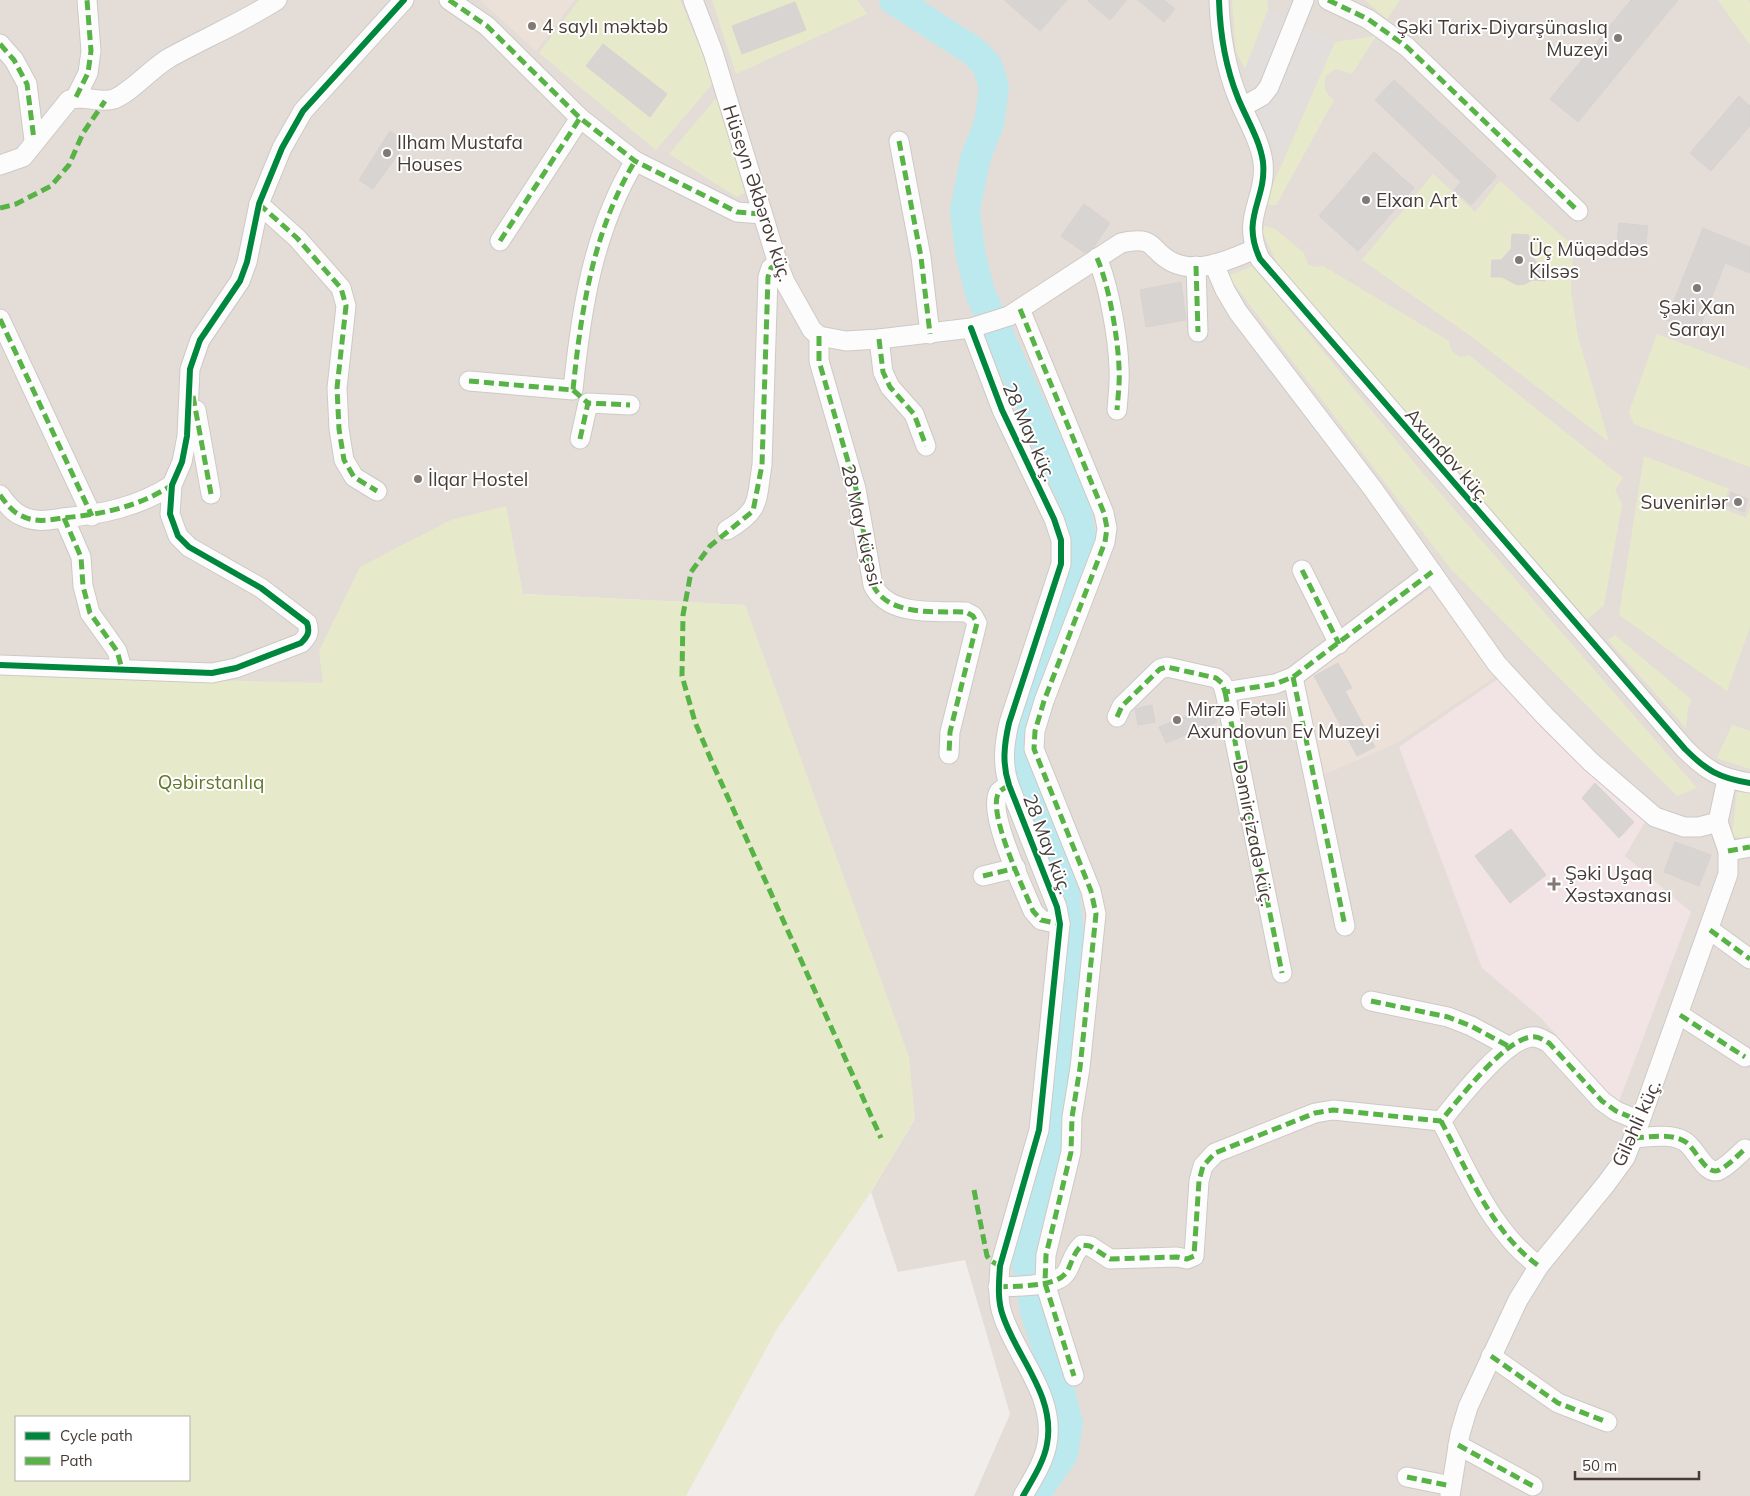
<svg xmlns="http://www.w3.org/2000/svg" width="1750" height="1496" font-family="Mulish,sans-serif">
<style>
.residential{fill:#e4ddd7}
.education{fill:#ebe1d9}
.medical{fill:#f2e3e4}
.green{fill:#e7eaca;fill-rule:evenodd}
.parking{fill:#e2dedb}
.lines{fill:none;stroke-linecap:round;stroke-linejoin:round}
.river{stroke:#bbe9ee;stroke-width:30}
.building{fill:#d8d4d1;stroke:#d8d3d0}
.minor-casing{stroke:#cdc9c6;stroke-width:21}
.minor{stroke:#fdfcfc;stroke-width:19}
.quiet{stroke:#57b346;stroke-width:5;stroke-dasharray:10 5;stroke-linecap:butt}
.cycleway-casing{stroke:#fff;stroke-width:9}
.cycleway{stroke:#00873e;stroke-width:6}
.poi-dot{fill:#827975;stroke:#fff;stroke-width:2}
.labels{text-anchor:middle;stroke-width:4;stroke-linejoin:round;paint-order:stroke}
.poi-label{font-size:19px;fill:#463b36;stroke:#fff;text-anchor:start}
.street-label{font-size:19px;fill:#463b36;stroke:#fff}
.park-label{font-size:19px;fill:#5f782a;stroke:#fff}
</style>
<rect width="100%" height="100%" fill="#f0edea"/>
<!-- residential -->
<polygon class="residential" points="0,0 1750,0 1750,1496 974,1496 1010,1414 965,1260 898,1272 871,1192 915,1119 745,605 523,594 348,890 0,874"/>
<!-- education -->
<g class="education">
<polygon points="480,0 575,0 536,51"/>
<polygon points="1430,589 1498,675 1397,743 1323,775 1299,680"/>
</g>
<!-- medical -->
<polygon class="medical" points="1499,678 1646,820 1625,856 1691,912 1618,1104 1540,1017 1482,968 1399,747"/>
<!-- green -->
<g class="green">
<polygon points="579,0 680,0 714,82 656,150 539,53"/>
<polygon points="712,0 857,0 867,14 736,74"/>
<polygon points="1232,0 1267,0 1268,10 1245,69 1236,51"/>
<polygon points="1365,0 1400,0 1387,19"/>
<polygon points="1718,0 1748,0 1750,3 1750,45"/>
<path d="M 1376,36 L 1352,74 L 1336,69 L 1326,75 C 1323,87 1324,93 1334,100 L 1276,205 L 1264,205 L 1335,42 Z"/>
<polygon points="718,96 745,193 737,197 669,154"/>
<polygon points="1433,174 1475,212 1500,181 1573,246 1571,291 1578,337 1609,442 1472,337 1362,260"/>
<path d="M 1265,226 L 1275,229 L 1304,253 L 1308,265 L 1315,267 L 1323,266 L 1449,341 C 1451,350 1452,353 1461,357 L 1469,355 L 1623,478 L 1615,490 L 1622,504 L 1604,605 L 1587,620 L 1280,270 L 1262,231 Z"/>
<polygon points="1253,266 1421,471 1697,788 1677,796 1450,568 1228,276"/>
<polygon points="1657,334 1750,369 1750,467 1634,424 1629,412"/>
<polygon points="1644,456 1729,489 1722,508 1746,518 1750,507 1750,627 1727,691 1619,615"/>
<path d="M 506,506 L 523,594 L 745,605 L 909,1057 L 915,1119 L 871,1192 L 777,1329 L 686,1496 L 0,1496 L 0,675 L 323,683 L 319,651 L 360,567 L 451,520 ZM 16,1417 L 189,1417 L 189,1480 L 16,1480 Z"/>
<polygon points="1615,635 1692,700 1688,707 1686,728 1608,640"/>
<polygon points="1732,725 1750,731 1750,769 1717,758"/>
<polygon points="1737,792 1750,793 1750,839 1732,836"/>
</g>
<!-- parking -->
<polygon class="parking" points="1268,10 1335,42 1280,165 1245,69"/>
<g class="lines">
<!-- river -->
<polyline class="river" points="894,0 973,51 987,65 994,87 989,124 976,156 965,210 970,252 980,293 1075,504 1082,541 1079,565 1026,707 1020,757 1039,820 1065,895 1070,944 1060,1100 1047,1175 1027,1264 1035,1311 1055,1373 1068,1423 1063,1454 1034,1496"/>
</g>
<!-- building -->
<g class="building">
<polygon points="1004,0 1067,0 1040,31"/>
<polygon points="1087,0 1127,0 1110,20"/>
<polygon points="1138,0 1164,0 1175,9 1164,22"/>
<polygon points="1631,0 1678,0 1578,122 1550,99"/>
<polygon points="795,2 806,30 742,54 732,26"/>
<polygon points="603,44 667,94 650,117 586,66"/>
<polygon points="1394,80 1497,176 1471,205 1454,190 1461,182 1375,100"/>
<polygon points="1739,96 1750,106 1750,126 1711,171 1690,153"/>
<polygon points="390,131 406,143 373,189 359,180"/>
<polygon points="1374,152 1414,188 1358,251 1319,216"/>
<polygon points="1084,204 1110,223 1093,248 1085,253 1061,236"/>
<polygon points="1619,223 1648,226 1644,256 1616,253"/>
<polygon points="1703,228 1750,247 1750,273 1725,263 1698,332 1666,320"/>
<polygon points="1512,234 1529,235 1528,251 1537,263 1547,263 1545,281 1532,280 1525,284 1517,285 1502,277 1491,277 1492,260 1501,260 1511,249"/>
<polygon points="1181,282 1186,320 1146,327 1140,290"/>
<polygon points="1731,492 1748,499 1744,512 1726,505"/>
<polygon points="1338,663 1352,688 1345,691 1375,747 1357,756 1314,676"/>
<polygon points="1152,705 1155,722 1138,725 1135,709"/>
<polygon points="1210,706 1217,722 1166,743 1159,727"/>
<polygon points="1595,783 1634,822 1619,838 1582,798"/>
<polygon points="1511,829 1546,875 1510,903 1475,856"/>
<polygon points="1675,842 1711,855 1699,886 1664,872"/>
</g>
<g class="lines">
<defs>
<g id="minor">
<polyline points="449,0 487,26 580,118 635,161 737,212 762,214"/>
<path d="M 693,0 L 713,52 L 778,264 L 785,282 L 812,330 L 819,336 L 846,341 L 879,339 L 971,328 L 1009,316 L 1121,243 C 1158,235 1148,250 1172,262 C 1199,275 1231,259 1255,249"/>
<path d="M 1219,0 C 1220,34 1225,66 1238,98 C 1246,118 1260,140 1263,162 C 1267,200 1240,217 1260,259 L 1685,749 C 1707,771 1719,778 1750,783"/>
<polyline points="1328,0 1368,19 1407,47 1578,211"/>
<polyline points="0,44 14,60 27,84 34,140"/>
<polyline points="76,97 88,73 91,51 87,0"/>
<polyline points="1242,107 1262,96 1269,87 1304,0"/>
<polyline points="899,141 921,257 930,334"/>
<path d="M 0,165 L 23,157 L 69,100 C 84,94 99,104 114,99 C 130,93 152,68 169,58 C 205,38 243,22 277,0"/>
<polyline points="259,204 297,238 341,288 346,306 337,388 339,429 344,460 354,477 377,491"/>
<polyline points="500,241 580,118"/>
<path d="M 1097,258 C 1109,285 1118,338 1119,368 C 1120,381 1118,396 1117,410"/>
<polyline points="1214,264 1225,290 1238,312 1373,489 1497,664 1545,716 1591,762 1655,817 1684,827 1699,827 1718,822"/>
<polyline points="1196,266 1198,332"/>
<polyline points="1020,309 1104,513 1107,528 1105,542 1044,701 1035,731 1034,749 1091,891 1096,914 1080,1068 1072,1117 1071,1152 1046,1255 1045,1283 1074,1376"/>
<polyline points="0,319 92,516"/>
<path d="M 971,328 L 1002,410 L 1054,519 L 1061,540 L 1061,564 L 1009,723 C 1004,745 1002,764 1009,785 L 1057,907 L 1060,924 L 1039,1130 L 1000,1266 C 999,1282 997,1300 1003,1316 C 1017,1358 1056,1396 1047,1444 C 1044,1462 1032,1480 1023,1496"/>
<path d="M 819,336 L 819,361 L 856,489 L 873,585 C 888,617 936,611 966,612 L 973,616 L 977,623 L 950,732 L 949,754"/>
<polyline points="879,339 883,372 890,387 914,414 926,446"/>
<path d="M 469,381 L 573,390 C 581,310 593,231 635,161"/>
<polyline points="196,410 211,494"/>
<polyline points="580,439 588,403 630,405"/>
<path d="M 0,495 C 6,503 12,512 22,516 C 35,523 49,520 63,518 C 103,514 138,507 172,485"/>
<polyline points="64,518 81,557 83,586 90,613 117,651 122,669"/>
<path d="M 727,530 C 761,510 756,502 762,465 L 768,277 L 771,268 L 778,264"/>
<polyline points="1302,570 1339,644"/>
<path d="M 0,665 L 212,673 L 236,668 L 301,643 C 308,636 310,632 307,623 L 261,588 L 189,547 L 178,536 L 170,514 L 172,485 L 182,462 L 187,436 L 190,369 L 200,340 L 240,281 L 247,262 L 259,204 L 282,148 L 303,111 L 404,0"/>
<polyline points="1293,677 1345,926"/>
<polyline points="1225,692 1282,973"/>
<polyline points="1117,717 1122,706 1160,669 1167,667 1216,678 1222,683 1225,692 1275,684 1293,677 1432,572"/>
<path d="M 1009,785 C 1006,787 1001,790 999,792 C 986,811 1024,889 1033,911 L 1041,920 L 1060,924"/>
<polyline points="1728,851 1750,847"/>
<polyline points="983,876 1016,868"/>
<polyline points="1710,930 1750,959"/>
<polyline points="1371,1001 1448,1017 1471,1026 1510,1047"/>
<polyline points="1680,1015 1745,1057"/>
<path d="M 1441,1121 C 1468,1171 1491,1232 1539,1266"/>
<path d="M 1634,1138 C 1649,1137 1670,1133 1684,1141 C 1696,1147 1706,1179 1721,1169 C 1730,1164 1737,1156 1745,1149"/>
<path d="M 998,1287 C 1014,1286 1053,1287 1064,1275 C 1071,1269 1071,1255 1082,1245 L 1090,1246 L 1110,1259 L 1177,1257 L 1187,1259 L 1194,1256 L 1199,1181 L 1203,1166 L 1215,1153 L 1315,1113 L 1333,1110 L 1441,1121 C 1458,1100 1504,1040 1531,1037 C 1539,1036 1543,1040 1549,1043 L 1602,1101 L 1616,1111 L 1640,1121"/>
<polyline points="1491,1356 1558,1403 1607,1422"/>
<polyline points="1458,1445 1533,1486"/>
<polyline points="1407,1477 1451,1486"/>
<polyline points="1450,1496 1460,1434 1468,1407 1518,1300 1539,1266 1606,1184 1625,1158 1640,1121 1728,874 1728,851 1718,822 1727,779"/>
</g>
</defs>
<!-- minor casing -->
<use href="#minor" class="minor-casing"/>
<!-- minor -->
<use href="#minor" class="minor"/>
<!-- quiet -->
<g class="quiet">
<polyline points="449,0 487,26 580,118 635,161 737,212 762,214"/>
<polyline points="1328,0 1368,19 1407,47 1578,211"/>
<polyline points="0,44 14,60 27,84 34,140"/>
<polyline points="76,97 88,73 91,51 87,0"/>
<polyline points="899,141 921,257 930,334"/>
<polyline points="259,204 297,238 341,288 346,306 337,388 339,429 344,460 354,477 377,491"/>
<polyline points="0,208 16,204 51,186 69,165 83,133 105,101"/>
<polyline points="500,241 580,118"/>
<path d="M 1097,258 C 1109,285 1118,338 1119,368 C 1120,381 1118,396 1117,410"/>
<polyline points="778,264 771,268 768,277 762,465 753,511 710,546 691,572 683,615 682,676 695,722 712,762 881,1138"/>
<polyline points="1196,266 1198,332"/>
<polyline points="1020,309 1104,513 1107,528 1105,542 1044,701 1035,731 1034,749 1091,891 1096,914 1080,1068 1072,1117 1071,1152 1046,1255 1045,1283 1074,1376"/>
<polyline points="0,319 92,516"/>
<path d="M 819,336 L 819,361 L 856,489 L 873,585 C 888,617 936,611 966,612 L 973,616 L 977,623 L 950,732 L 949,754"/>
<polyline points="879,339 883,372 890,387 914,414 926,446"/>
<path d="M 469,381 L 573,390 C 581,310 593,231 635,161"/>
<polyline points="573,390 588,403"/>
<polyline points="193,396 211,494"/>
<polyline points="580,439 588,403 630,405"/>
<path d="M 0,495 C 6,503 12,512 22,516 C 35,523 49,520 63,518 C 103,514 138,507 172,485"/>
<polyline points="64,518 81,557 83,586 90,613 117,651 122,669"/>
<polyline points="1302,570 1339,644"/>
<polyline points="1293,677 1345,926"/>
<polyline points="1225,692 1282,973"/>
<polyline points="1117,717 1122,706 1160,669 1167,667 1216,678 1222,683 1225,692 1275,684 1293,677 1432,572"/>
<path d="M 1009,785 C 1006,787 1001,790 999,792 C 986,811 1024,889 1033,911 L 1041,920 L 1060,924"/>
<polyline points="1728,851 1750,847"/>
<polyline points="983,876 1016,868"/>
<polyline points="1710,930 1750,959"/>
<polyline points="1371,1001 1448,1017 1471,1026 1510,1047"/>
<polyline points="1680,1015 1745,1057"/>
<path d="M 1441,1121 C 1468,1171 1491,1232 1539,1266"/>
<path d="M 1634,1138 C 1649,1137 1670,1133 1684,1141 C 1696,1147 1706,1179 1721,1169 C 1730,1164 1737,1156 1745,1149"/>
<polyline points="974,1190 987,1256 991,1261 1000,1266"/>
<path d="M 998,1287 C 1014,1286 1053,1287 1064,1275 C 1071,1269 1071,1255 1082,1245 L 1090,1246 L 1110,1259 L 1177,1257 L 1187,1259 L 1194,1256 L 1199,1181 L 1203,1166 L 1215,1153 L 1315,1113 L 1333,1110 L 1441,1121 C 1458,1100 1504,1040 1531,1037 C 1539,1036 1543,1040 1549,1043 L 1602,1101 L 1616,1111 L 1640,1121"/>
<polyline points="1491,1356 1558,1403 1607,1422"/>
<polyline points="1458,1445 1533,1486"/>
<polyline points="1407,1477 1451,1486"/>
</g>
<defs>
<g id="cycleway">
<path d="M 1219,0 C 1220,34 1225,66 1238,98 C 1246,118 1260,140 1263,162 C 1267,200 1240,217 1260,259 L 1685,749 C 1707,771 1719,778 1750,783"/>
<path d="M 971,328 L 1002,410 L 1054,519 L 1061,540 L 1061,564 L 1009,723 C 1004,745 1002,764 1009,785 L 1057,907 L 1060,924 L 1039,1130 L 1000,1266 C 999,1282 997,1300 1003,1316 C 1017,1358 1056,1396 1047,1444 C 1044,1462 1032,1480 1023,1496"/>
<path d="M 0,665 L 212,673 L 236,668 L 301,643 C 308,636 310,632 307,623 L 261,588 L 189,547 L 178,536 L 170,514 L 172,485 L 182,462 L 187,436 L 190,369 L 200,340 L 240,281 L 247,262 L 259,204 L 282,148 L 303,111 L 404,0"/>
</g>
</defs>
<!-- cycleway casing -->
<use href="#cycleway" class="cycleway-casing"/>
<!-- cycleway -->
<use href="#cycleway" class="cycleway"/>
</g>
<!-- markers -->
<g class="poi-dot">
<circle cx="532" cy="26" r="5"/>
<circle cx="1618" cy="38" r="5"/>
<circle cx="387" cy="153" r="5"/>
<circle cx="1366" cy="200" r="5"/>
<circle cx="1519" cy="260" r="5"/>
<circle cx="1697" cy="288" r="5"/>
<circle cx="418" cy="479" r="5"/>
<circle cx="1738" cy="502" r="5"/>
<circle cx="1177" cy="720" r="5"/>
<path d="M1551.5 876.5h5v5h5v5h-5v5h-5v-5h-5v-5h5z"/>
</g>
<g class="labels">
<!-- poi labels -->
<g class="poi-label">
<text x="542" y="33">4 saylı məktəb</text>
<text x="1608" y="34" text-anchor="end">Şəki Tarix-Diyarşünaslıq<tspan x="1608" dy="22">Muzeyi</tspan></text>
<text x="397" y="149">Ilham Mustafa<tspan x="397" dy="22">Houses</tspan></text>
<text x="1376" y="207">Elxan Art</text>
<text x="1529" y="256">Üç Müqəddəs<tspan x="1529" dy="22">Kilsəs</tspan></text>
<text x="1697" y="314" text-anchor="middle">Şəki Xan<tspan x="1697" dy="22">Sarayı</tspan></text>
<text x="428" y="486">İlqar Hostel</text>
<text x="1728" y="509" text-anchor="end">Suvenirlər</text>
<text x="1187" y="716">Mirzə Fətəli<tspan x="1187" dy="22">Axundovun Ev Muzeyi</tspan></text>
<text x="1565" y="880">Şəki Uşaq<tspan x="1565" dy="22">Xəstəxanası</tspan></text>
</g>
<!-- street labels -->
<g class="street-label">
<text transform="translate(758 193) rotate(72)" y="7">Hüseyn Əkbərov küç.</text>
<text transform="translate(1030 432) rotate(66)" y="7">28 May küç.</text>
<text transform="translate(1448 455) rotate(49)" y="7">Axundov küç.</text>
<text transform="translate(862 525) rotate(77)" y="7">28 May küçəsi</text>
<text transform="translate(1254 833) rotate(79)" y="7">Dəmirçizadə küç.</text>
<text transform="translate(1048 844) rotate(69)" y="7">28 May küç.</text>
<text transform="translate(1636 1123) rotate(-66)" y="7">Giləhli küç.</text>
</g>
<!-- park labels -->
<g class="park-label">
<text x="211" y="789">Qəbirstanlıq</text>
</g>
</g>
<!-- legend -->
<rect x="15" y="1416" width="175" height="65" fill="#ffffff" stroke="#b5b1af"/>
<rect x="25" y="1432" width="25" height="8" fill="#00873e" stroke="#b5b1af"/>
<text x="60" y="1441" font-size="15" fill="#463b36">Cycle path</text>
<rect x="25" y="1457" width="25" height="8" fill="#57b346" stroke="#b5b1af"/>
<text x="60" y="1466" font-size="15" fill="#463b36">Path</text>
<!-- scale -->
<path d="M1575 1471v8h124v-8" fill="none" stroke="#463b36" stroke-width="2.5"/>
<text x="1582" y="1471" font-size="15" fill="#463b36" stroke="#ffffff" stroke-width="4" paint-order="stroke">50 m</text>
</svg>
